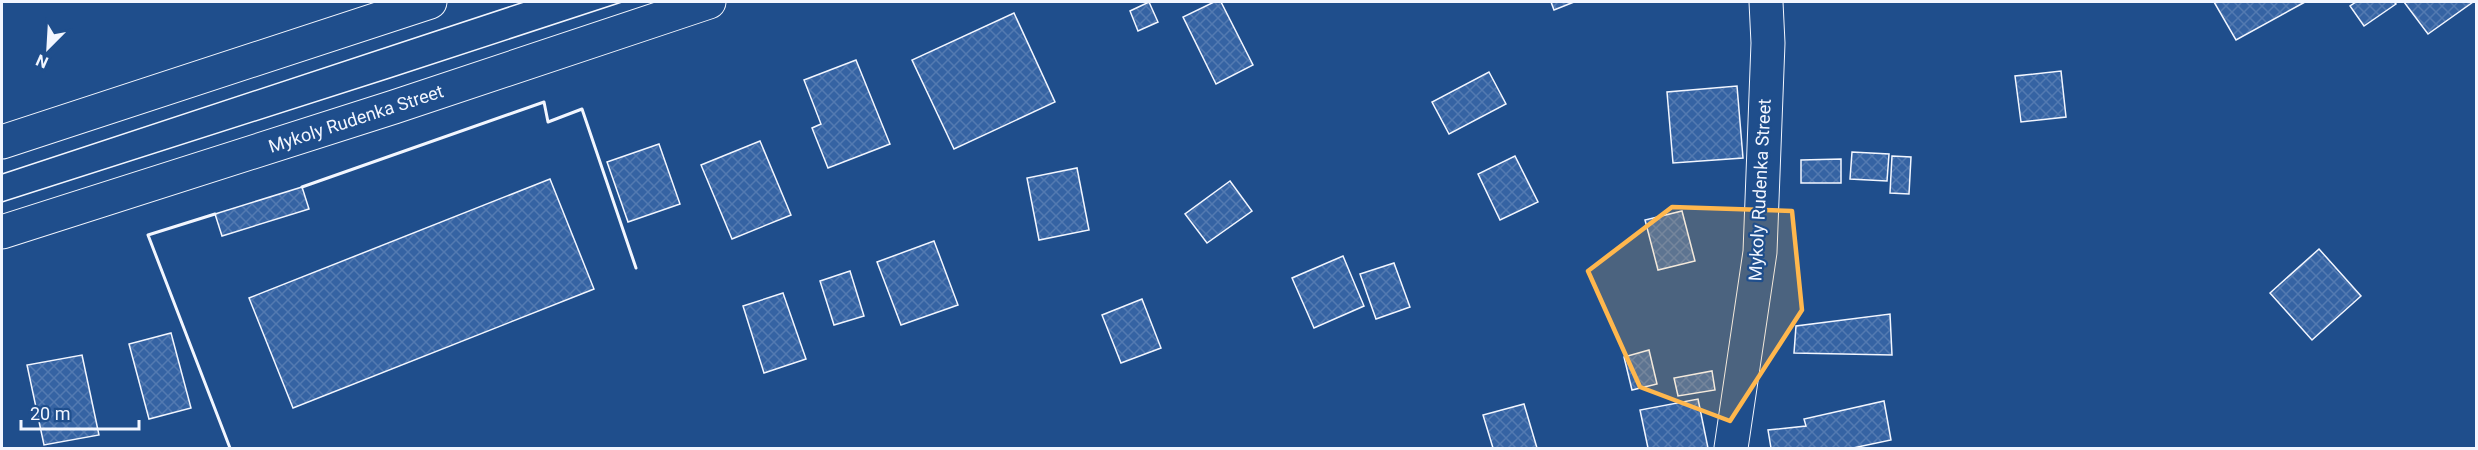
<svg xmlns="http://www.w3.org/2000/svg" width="2478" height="450" font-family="Roboto,sans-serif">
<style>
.building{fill:url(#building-cross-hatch);stroke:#f2f6ff;stroke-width:1.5}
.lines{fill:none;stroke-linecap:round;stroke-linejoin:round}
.minor-casing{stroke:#f2f6ff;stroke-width:35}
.minor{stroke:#1f4e8c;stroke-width:33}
.tram{stroke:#f2f6ff;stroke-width:1.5}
.wall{stroke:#f2f6ff;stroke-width:3}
.marked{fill:#ffb74d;fill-opacity:0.2;stroke:#ffb74d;stroke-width:4.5;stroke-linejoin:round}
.labels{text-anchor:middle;stroke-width:4.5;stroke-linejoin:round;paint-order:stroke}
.street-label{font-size:18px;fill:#f2f6ff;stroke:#1f4e8c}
</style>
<defs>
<pattern id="building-cross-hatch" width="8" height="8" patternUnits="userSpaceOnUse" patternTransform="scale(1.5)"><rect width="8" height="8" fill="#3563a3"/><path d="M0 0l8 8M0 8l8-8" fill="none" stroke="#537ab1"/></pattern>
</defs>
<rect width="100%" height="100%" fill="#1f4e8c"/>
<!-- building -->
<g class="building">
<polygon points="1149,2 1158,22 1138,31 1130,11"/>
<polygon points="1214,2 1221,2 1253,65 1216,84 1183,17"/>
<polygon points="1551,2 1574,2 1554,10"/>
<polygon points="2214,2 2305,2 2236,40"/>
<polygon points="2356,2 2394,2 2396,4 2364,26 2350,6"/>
<polygon points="2404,2 2473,2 2428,34"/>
<polygon points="1014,13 1055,102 954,149 912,60"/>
<polygon points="856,60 890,144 828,168 812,128 821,124 804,80"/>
<polygon points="2061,71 2066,117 2021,122 2015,76"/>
<polygon points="1489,72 1506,104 1449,134 1432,102"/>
<polygon points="1737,86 1743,158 1673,163 1667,92"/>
<polygon points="760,141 791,215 732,239 701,165"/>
<polygon points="659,144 680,204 628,222 607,162"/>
<polygon points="1852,152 1889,154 1887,181 1850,179"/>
<polygon points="1515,156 1538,202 1500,220 1478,174"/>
<polygon points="1892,156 1911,157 1909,194 1890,193"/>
<polygon points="1841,159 1841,183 1801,183 1801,160"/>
<polygon points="1077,168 1089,230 1039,240 1027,178"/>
<polygon points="550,179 594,289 293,408 249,298"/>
<polygon points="1230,181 1252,211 1207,243 1185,214"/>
<polygon points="302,187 309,209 222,236 215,214"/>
<polygon points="1682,211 1695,261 1658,270 1645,220"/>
<polygon points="934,241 958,305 901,325 877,262"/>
<polygon points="2319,249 2361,296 2312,340 2270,293"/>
<polygon points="1343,256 1364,306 1314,328 1292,278"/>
<polygon points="1394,263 1410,307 1376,319 1360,274"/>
<polygon points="850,271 864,316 834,325 820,281"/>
<polygon points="783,293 806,359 764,373 743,306"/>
<polygon points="1142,299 1161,348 1121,363 1102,315"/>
<polygon points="1890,314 1892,355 1794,353 1796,326"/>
<polygon points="171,333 191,408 149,419 129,344"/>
<polygon points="1649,350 1657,384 1632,390 1624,357"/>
<polygon points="82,355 99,435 44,445 27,365"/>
<polygon points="1712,371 1715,390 1678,396 1674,378"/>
<polygon points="1698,399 1708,448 1648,448 1640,410"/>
<polygon points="1884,401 1891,440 1853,448 1771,448 1768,430 1806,426 1804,419"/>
<polygon points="1524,404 1537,448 1493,448 1483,415"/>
</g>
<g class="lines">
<defs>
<g id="minor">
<polyline points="2,142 430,2"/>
<polyline points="2,232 394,107 709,2"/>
<polyline points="1731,448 1760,252 1768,43 1766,2"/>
</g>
</defs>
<!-- minor casing -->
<use href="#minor" class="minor-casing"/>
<!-- minor -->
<use href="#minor" class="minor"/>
<!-- tram -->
<g class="tram">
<polyline points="2,174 524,2"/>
<polyline points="2,202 390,78 622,2"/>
</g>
<!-- wall -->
<g class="wall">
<polyline points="302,187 544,102 548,122 582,109 636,268"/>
<polyline points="215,214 148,235 230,448"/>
</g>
</g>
<!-- marked area -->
<path class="marked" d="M 1672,207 L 1792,211 L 1802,310 L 1730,421 L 1640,387 L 1588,271 Z"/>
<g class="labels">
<!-- street labels -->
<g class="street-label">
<text transform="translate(356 119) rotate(-18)" y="6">Mykoly Rudenka Street</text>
<text transform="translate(1760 190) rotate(-87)" y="6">Mykoly Rudenka Street</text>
</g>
</g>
<!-- border -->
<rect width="2478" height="450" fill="none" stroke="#f2f6ff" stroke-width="6"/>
<!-- north arrow -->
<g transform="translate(48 48) rotate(204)" stroke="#1f4e8c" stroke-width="4.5" paint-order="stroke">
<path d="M0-4.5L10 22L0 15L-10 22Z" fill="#f2f6ff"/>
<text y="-9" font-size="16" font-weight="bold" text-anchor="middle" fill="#f2f6ff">N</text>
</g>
<!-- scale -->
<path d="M21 420v9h118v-9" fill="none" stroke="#f2f6ff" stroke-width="3"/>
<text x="30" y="420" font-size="18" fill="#f2f6ff" stroke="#1f4e8c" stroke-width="4.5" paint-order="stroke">20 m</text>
</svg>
